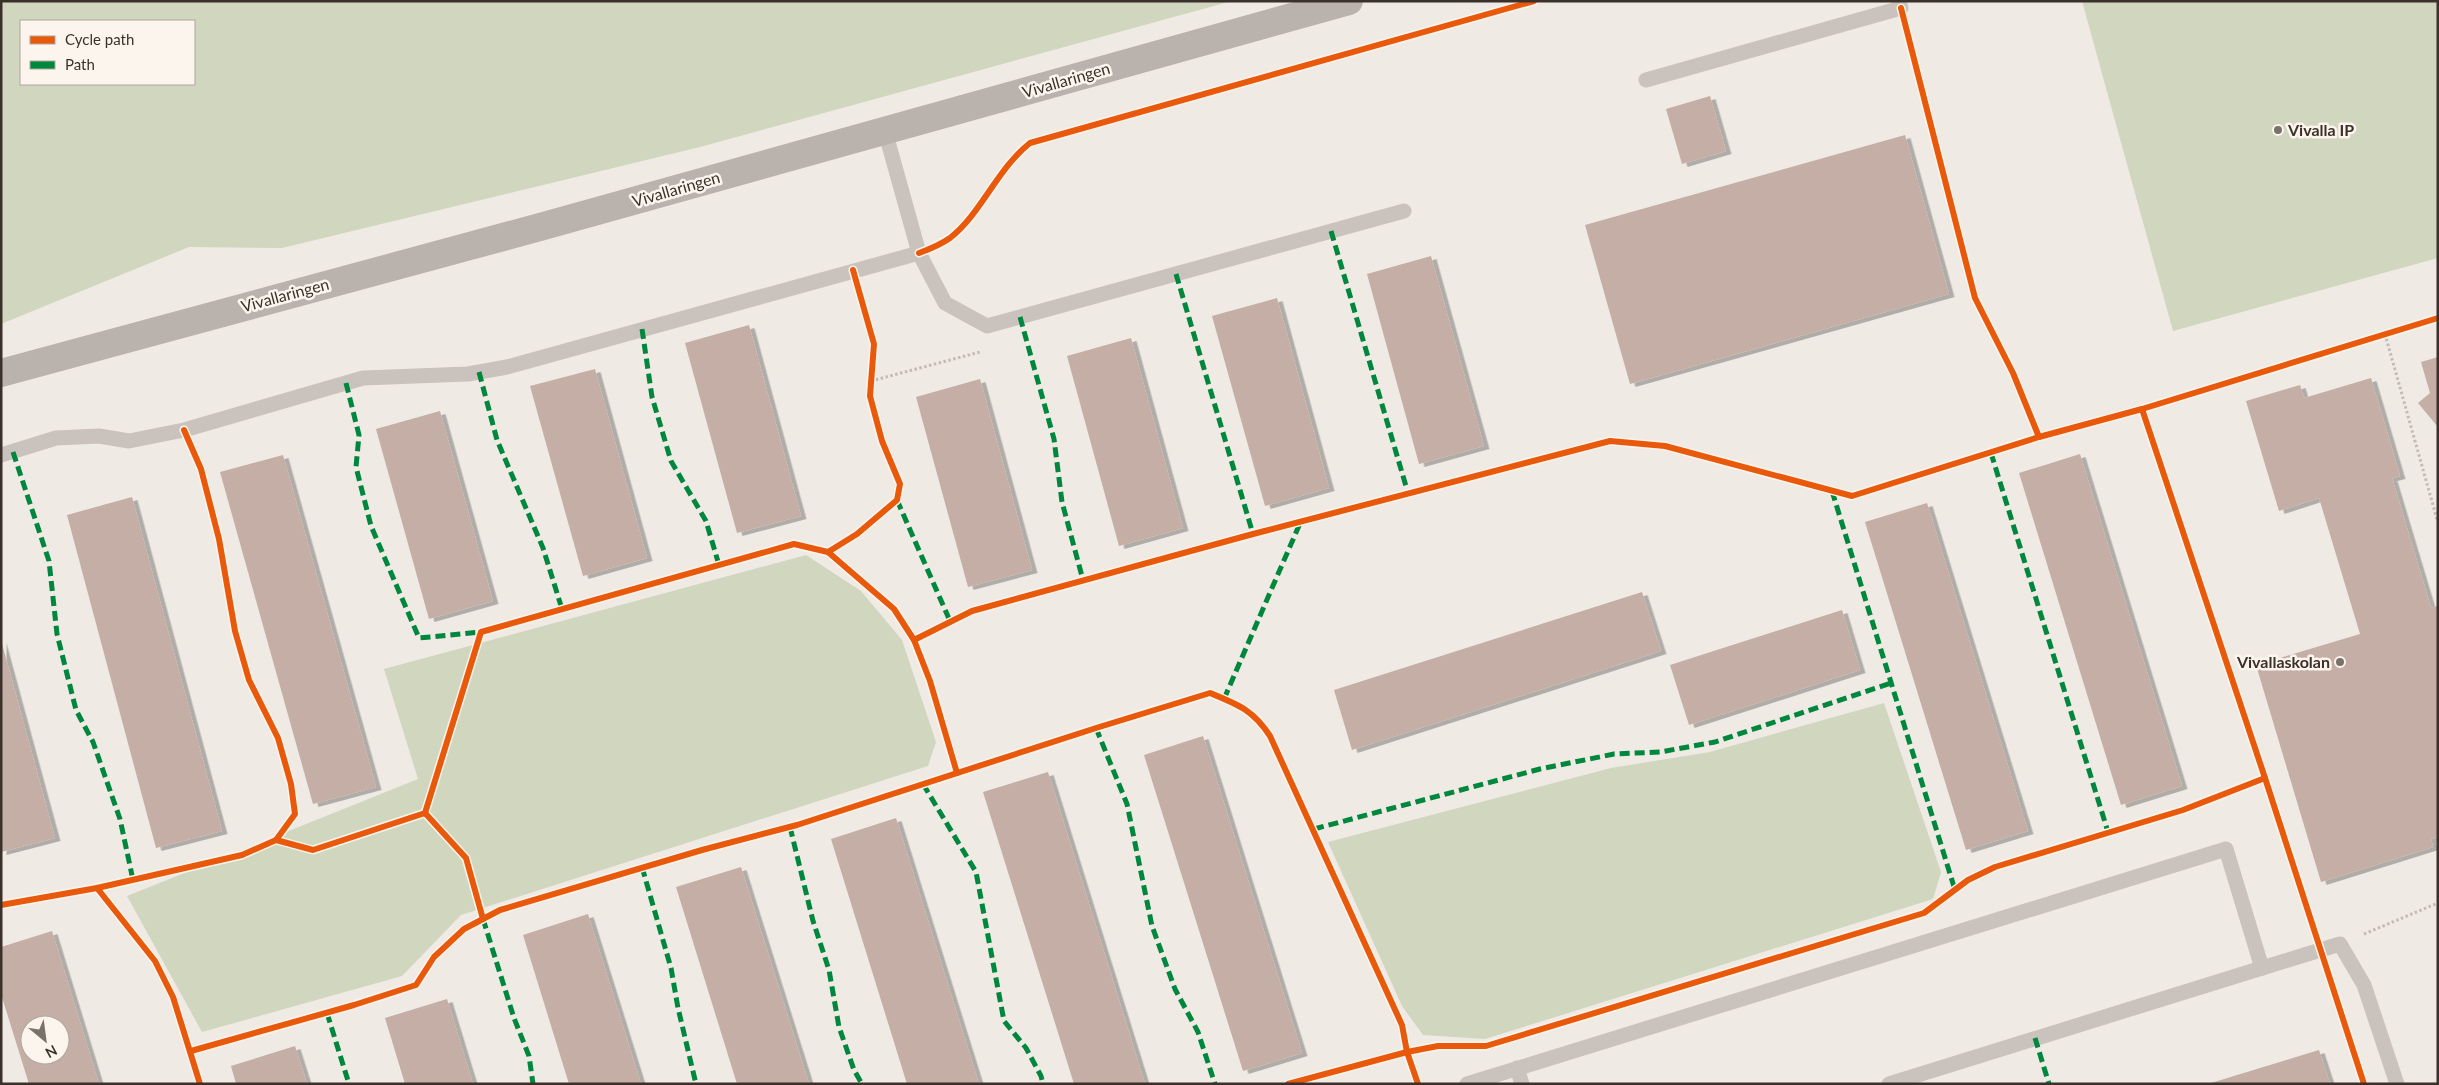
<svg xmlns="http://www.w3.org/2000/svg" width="2439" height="1085" font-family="Lato,sans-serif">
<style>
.green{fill:#d1d6be;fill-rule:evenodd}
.building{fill:#c5aea5;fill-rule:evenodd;filter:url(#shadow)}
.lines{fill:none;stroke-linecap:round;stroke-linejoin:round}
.path{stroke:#c3bbb5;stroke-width:3;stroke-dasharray:2.5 2.5;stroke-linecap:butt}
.lane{stroke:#cac3bd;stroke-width:15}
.secondary{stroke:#bab3ad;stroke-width:28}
.quiet{stroke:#00873e;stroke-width:5;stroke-dasharray:10 5;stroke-linecap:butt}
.cycleway-casing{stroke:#fcf5ed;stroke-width:9}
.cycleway{stroke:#e8590c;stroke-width:6}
.poi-dot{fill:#7a716b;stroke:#fcf5ed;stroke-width:2}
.labels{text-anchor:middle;stroke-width:5;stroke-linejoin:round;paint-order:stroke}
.street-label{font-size:16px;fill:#3b302a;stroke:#fcf5ed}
.poi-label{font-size:16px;font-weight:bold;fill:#3b302a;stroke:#fcf5ed;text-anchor:start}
</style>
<defs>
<filter id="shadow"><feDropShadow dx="5.5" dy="3" stdDeviation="0" flood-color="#0004"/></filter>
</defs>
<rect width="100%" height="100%" fill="#f0eae4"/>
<!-- green -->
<g class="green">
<path d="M 1,1 L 1232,1 L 700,147 L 282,248 L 189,247 L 1,324 ZM 21,21 L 194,21 L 194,84 L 21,84 Z"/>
<polygon points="2082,1 2438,1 2438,258 2173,331"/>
<polygon points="806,555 861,591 902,640 936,742 928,766 461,915 402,976 202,1032 127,896 418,779 384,669"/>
<polygon points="1884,703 1941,872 1933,899 1485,1039 1423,1035 1402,1006 1328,842 1611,768 1710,752"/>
</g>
<!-- building -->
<g class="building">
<polygon points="1710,96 1726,151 1682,164 1666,109"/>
<polygon points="1905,135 1949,294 1630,384 1585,225"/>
<polygon points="1431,256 1484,446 1419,464 1367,274"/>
<polygon points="1277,298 1329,488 1265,506 1212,316"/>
<polygon points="749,325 801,516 737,533 685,343"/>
<polygon points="1131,338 1183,528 1119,546 1067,356"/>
<polygon points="2438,357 2438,427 2418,403 2430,393 2421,362"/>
<polygon points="595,369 647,558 583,576 530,386"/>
<polygon points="2371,378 2400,476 2392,478 2431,608 2438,606 2438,837 2431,839 2433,847 2321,882 2256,665 2360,634 2319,498 2279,511 2246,401 2300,385 2304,398"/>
<polygon points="980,379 1032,570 968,587 916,397"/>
<polygon points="440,411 493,601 429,619 376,429"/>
<polygon points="2080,454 2182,786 2121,805 2019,473"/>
<polygon points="283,455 376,787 313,804 220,472"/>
<polygon points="132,497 222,831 156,848 67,515"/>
<polygon points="1927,503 2028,831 1966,850 1865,522"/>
<polygon points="1642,592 1661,651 1352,750 1334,690"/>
<polygon points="1842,610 1860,670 1689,725 1670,665"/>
<polygon points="1,640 55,838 1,852"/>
<polygon points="1203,736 1302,1053 1243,1071 1144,755"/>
<polygon points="1048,772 1145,1084 1074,1084 983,792"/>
<polygon points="896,818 979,1084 907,1084 831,839"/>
<polygon points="741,867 809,1084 737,1084 676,887"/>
<polygon points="588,914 641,1084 569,1084 523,935"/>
<path d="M 52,931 L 99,1084 L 29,1084 L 1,994 L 1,947 ZM 30,1025 L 60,1025 L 60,1055 L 30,1055 Z"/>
<polygon points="447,999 473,1084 405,1084 385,1018"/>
<polygon points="295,1046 307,1084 236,1084 231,1066"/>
<polygon points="2319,1050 2330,1084 2211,1084 2211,1083"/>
</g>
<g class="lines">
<!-- path -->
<g class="path">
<polyline points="2385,334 2438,523"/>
<polyline points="871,381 980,352"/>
<polyline points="2364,934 2438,903"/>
</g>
<!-- lane -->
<g class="lane">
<polyline points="1646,80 1901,8 1899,1"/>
<polyline points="885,131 919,253 945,303 987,326 1404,211"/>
<polyline points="1,455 56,438 99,436 129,441 184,430 363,378 468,374 507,367 919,253"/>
<polyline points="2262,968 2340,944 2364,985 2397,1084"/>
<polyline points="1517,1068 1522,1084"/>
<polyline points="1467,1084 2226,849 2262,968 1889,1084"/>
</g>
<!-- secondary -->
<polyline class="secondary" points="1,373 540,227 1349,1"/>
<!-- quiet -->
<g class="quiet">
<polyline points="1331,231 1408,493"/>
<polyline points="1176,274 1253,534"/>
<polyline points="1020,317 1054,439 1062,502 1083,580"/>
<polyline points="642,329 652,397 671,461 706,521 719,565"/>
<polyline points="479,372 497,440 543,548 562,609"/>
<polyline points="346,383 359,435 356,467 371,526 419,638 481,632"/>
<polyline points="13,452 49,561 57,634 76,710 93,742 120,819 133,880"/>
<polyline points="1991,453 2108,832"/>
<polyline points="1832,491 1955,890"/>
<polyline points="897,500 950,621"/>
<polyline points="1224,699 1301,521"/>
<polyline points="1096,728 1127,804 1152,926 1175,989 1198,1032 1215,1084"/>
<polyline points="923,784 976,872 1004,1021 1026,1048 1041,1076 1043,1084"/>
<polyline points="790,827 813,921 829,970 839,1027 854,1070 862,1084"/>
<polyline points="1314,829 1540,769 1614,754 1660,752 1715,742 1891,683"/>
<polyline points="642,867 671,968 678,1008 696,1084"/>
<polyline points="483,919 514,1018 529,1056 533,1084"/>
<polyline points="327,1013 349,1084"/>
<polyline points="2035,1038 2049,1084"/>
</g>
<defs>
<g id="cycleway">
<polyline points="1901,8 1975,298 2013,373 2039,437"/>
<path d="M 919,253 C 930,249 940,245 950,238 C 981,214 997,169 1030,143 L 1534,1"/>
<polyline points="2142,409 2265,778 2364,1084"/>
<polyline points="828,552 857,534 897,500 900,484 882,441 870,396 874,344 853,270"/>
<polyline points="914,640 972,611 1253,534 1610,441 1665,446 1852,496 2039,437 2142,409 2438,318"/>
<polyline points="425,813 466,858 483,919"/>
<polyline points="276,840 313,850 425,813 481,632 794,544 828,552 894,609 914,640 930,681 957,773"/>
<polyline points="97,888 155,961 173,997 200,1084"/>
<polyline points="1,905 97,888 242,855 276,840 295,814 291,784 278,738 249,680 235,631 219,539 201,469 184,430"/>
<path d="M 191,1051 L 354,1005 L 416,985 L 434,957 L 464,929 L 500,910 L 702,850 L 797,825 L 1096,728 L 1210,693 C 1239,705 1253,710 1270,736 L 1402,1025 L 1407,1052 L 1418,1084"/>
<polyline points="1288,1084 1407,1052 1438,1046 1486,1046 1924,913 1968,880 1995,867 2183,810 2265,778"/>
</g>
</defs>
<!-- cycleway casing -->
<use href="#cycleway" class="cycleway-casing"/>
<!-- cycleway -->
<use href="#cycleway" class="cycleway"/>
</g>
<!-- markers -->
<g class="poi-dot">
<circle cx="2278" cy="130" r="5"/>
<circle cx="2340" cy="662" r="5"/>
</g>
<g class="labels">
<!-- street labels -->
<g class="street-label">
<text transform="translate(1066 80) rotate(-16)" y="6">Vivallaringen</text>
<text transform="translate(676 189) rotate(-16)" y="6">Vivallaringen</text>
<text transform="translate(285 295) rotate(-15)" y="6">Vivallaringen</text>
</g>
<!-- poi labels -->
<g class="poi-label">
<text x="2288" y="136">Vivalla IP</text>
<text x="2330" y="668" text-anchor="end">Vivallaskolan</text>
</g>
</g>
<!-- border -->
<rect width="2439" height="1085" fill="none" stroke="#3b302a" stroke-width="5"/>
<!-- legend -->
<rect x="20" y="20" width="175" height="65" fill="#fcf5ed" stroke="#afa69f"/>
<rect x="30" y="36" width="25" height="8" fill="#e8590c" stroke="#afa69f"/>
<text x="65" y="45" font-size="15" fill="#3b302a">Cycle path</text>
<rect x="30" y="61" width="25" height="8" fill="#00873e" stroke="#afa69f"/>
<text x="65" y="70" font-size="15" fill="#3b302a">Path</text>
<!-- north arrow -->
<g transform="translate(45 1040) rotate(151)"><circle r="24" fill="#fcf5ed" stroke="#afa69f"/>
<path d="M0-4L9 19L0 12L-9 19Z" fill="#7a716b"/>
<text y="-8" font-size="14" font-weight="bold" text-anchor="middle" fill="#3b302a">N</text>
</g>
</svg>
